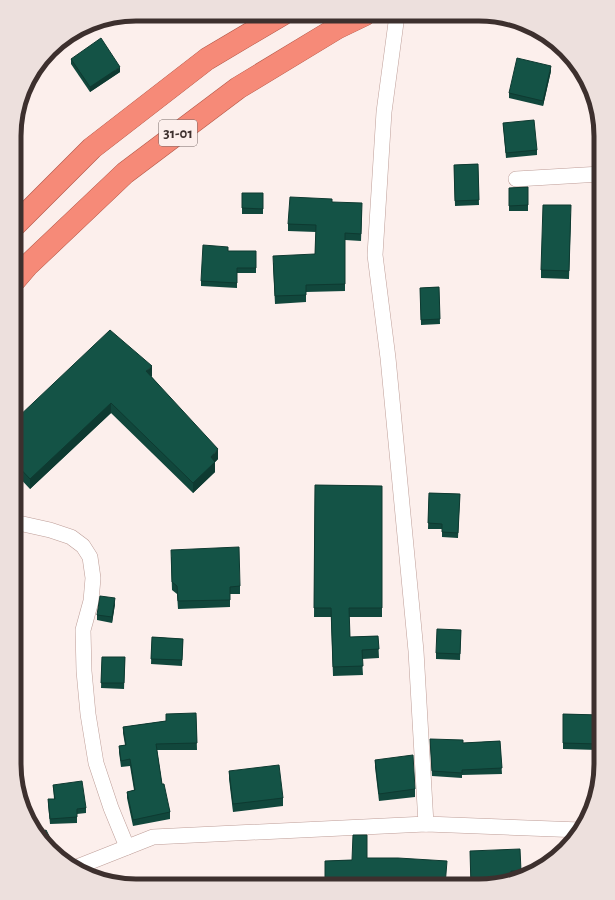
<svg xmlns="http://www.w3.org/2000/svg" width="615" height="900" font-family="'Alegreya Sans',sans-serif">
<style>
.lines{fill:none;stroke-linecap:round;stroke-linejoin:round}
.minor-casing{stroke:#be9e98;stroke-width:16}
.trunk-casing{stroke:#b35848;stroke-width:23}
.minor{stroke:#fff;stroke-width:15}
.trunk{stroke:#f68a78;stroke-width:22}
.wall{fill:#11473c}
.shaded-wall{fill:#0e3a31}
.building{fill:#145346;stroke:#0e3a31}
.labels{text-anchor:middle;stroke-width:4;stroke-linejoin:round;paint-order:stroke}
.shield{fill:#fcefec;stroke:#766967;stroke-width:1}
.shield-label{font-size:15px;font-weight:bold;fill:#3d302e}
.rim{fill:none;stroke:#3d302e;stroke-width:5}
</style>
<rect width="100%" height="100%" fill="#fcefec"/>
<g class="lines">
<defs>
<g id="minor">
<polyline points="397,15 384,112 375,255 388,358 416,651 426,824"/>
<polyline points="516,179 601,174"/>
<polyline points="14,522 50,530 71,537 83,546 90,557 93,578 91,601 83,630 84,671 88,714 96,763 111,808 127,847"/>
<polyline points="77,867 153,837 426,824 581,830"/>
</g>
<g id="trunk">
<polyline points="15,225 92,148 207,59 283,14"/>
<polyline points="15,280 27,266 125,173 238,88 337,28 364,15"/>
</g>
</defs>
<!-- minor casing -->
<use href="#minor" class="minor-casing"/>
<!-- trunk casing -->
<use href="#trunk" class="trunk-casing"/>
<!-- minor -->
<use href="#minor" class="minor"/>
<!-- trunk -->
<use href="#trunk" class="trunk"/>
</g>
<!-- wall -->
<g class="wall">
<polygon points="71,59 120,72 90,92 71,64"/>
<polygon points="551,71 543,106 509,98 509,93"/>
<polygon points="503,123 537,150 537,155 506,158"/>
<polygon points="478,164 479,205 455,206 454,165"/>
<polygon points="528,187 528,211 509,211 509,188"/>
<rect x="242" y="193" width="21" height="21"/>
<polygon points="332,202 362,210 361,241 345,240 345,291 306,292 306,302 275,304 273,263 315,254 316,232 288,231 288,224"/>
<polygon points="571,213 569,279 541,278 541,270"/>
<polygon points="228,251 256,251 256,273 237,273 237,288 201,286 201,281"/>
<polygon points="439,287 440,324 421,325 420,288"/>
<polygon points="151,376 218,459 215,462 215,472 193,493 111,413 30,489 14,472 15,420 152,376"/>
<polygon points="315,485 382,486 382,617 349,617 350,637 378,636 379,658 362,659 363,675 333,676 331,617 314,617"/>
<polygon points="429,493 460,494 458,538 442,537 442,529 428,529"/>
<polygon points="171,557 240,586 240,594 230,594 230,607 178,609 177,594 172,590"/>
<polygon points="115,604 112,623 97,620 97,615"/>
<polygon points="461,630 460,660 436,659 436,653"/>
<polygon points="152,637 183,639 182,666 151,664"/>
<polygon points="102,657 125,657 124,689 101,688"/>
<polygon points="196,713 197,750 157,750 162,784 170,812 170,819 133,826 127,798 127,792 134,790 130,766 121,767 119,752 119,746 125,745 123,733 123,727 166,721"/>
<polygon points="563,714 599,715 598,750 563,749"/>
<polygon points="430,739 463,743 500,741 502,774 462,775 462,778 432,776"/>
<polygon points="375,760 415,789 415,797 379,801 375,767"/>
<polygon points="229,771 283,798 283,806 233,812 229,779"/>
<polygon points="53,785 86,808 86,813 77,814 77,823 50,824 48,804 48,799 54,799"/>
<polygon points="470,851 521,871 521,876 480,886 471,886"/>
<polygon points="367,858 446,886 325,886 325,861 352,860"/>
</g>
<!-- shaded-wall -->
<g class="shaded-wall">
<polygon points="551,66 551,71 543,106 543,101"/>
<polygon points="120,67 120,72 90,92 90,87"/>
<polygon points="152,366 152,376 146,381 146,371"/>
<polygon points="111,403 111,413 30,489 30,479"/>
<polygon points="218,449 218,459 215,462 215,472 193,493 193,483 211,457"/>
<polygon points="115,598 115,604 112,623 112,617"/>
</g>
<!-- building -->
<g class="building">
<polygon points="101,38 120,67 90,87 71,59"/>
<polygon points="517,58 551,66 543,101 509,93"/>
<polygon points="534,120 537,150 506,153 503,123"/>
<polygon points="478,164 479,200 455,201 454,165"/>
<polygon points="528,187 528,205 509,206 509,188"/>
<polygon points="242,193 263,193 263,209 242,208"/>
<polygon points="290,197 332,199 332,202 362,203 361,234 345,233 345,284 306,285 306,295 275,296 273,256 315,254 316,225 288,224"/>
<polygon points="543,205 571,205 569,271 541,270"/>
<polygon points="203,245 228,247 228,251 256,251 256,268 237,268 237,283 201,281"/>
<polygon points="439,287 440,319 421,320 420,288"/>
<polygon points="110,330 152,366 146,371 218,449 211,457 215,462 193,483 111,403 30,479 14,462 15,420"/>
<polygon points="315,485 382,486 382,608 349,608 350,637 378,636 379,649 362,650 363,666 333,667 331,608 314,608"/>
<polygon points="429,493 460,494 458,533 442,532 442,524 428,523"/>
<polygon points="239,547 240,586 230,587 230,600 178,601 177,586 172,582 171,550"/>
<polygon points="100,596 115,598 112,617 97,615"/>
<polygon points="437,629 461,630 460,654 436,653"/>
<polygon points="152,637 183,639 182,660 151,659"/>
<polygon points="102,657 125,657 124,683 101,683"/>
<polygon points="196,713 197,743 156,744 162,784 164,784 170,812 133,820 127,792 135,790 130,759 121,761 119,746 126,745 123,727 166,721 166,714"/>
<polygon points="563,714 599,715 598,744 563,743"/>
<polygon points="430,739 463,740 463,743 500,741 502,768 462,770 462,773 432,771"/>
<polygon points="413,755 415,789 379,794 375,760"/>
<polygon points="279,765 283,798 233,804 229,771"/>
<polygon points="82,781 86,808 77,809 77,817 50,819 48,799 55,799 53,785"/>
<polygon points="46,830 57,852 55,853 39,833"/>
<polygon points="353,835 367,835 367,858 398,858 447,861 445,886 367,886 366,883 325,884 325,861 352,860"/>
<polygon points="520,849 521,871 511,871 511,879 480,886 471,886 470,851"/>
</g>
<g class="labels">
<!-- shield labels -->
<rect class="shield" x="159" y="120" width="38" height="26" rx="3"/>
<g class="shield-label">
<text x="178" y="138">31-01</text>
</g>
</g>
<!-- crop -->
<path d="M0 0H615V900H0ZM136 21H479A115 115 0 0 1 594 136V764A115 115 0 0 1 479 879H136A115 115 0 0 1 21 764V136A115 115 0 0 1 136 21Z" fill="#ede0dd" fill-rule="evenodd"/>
<path class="rim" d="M136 21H479A115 115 0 0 1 594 136V764A115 115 0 0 1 479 879H136A115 115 0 0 1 21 764V136A115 115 0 0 1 136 21Z"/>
</svg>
